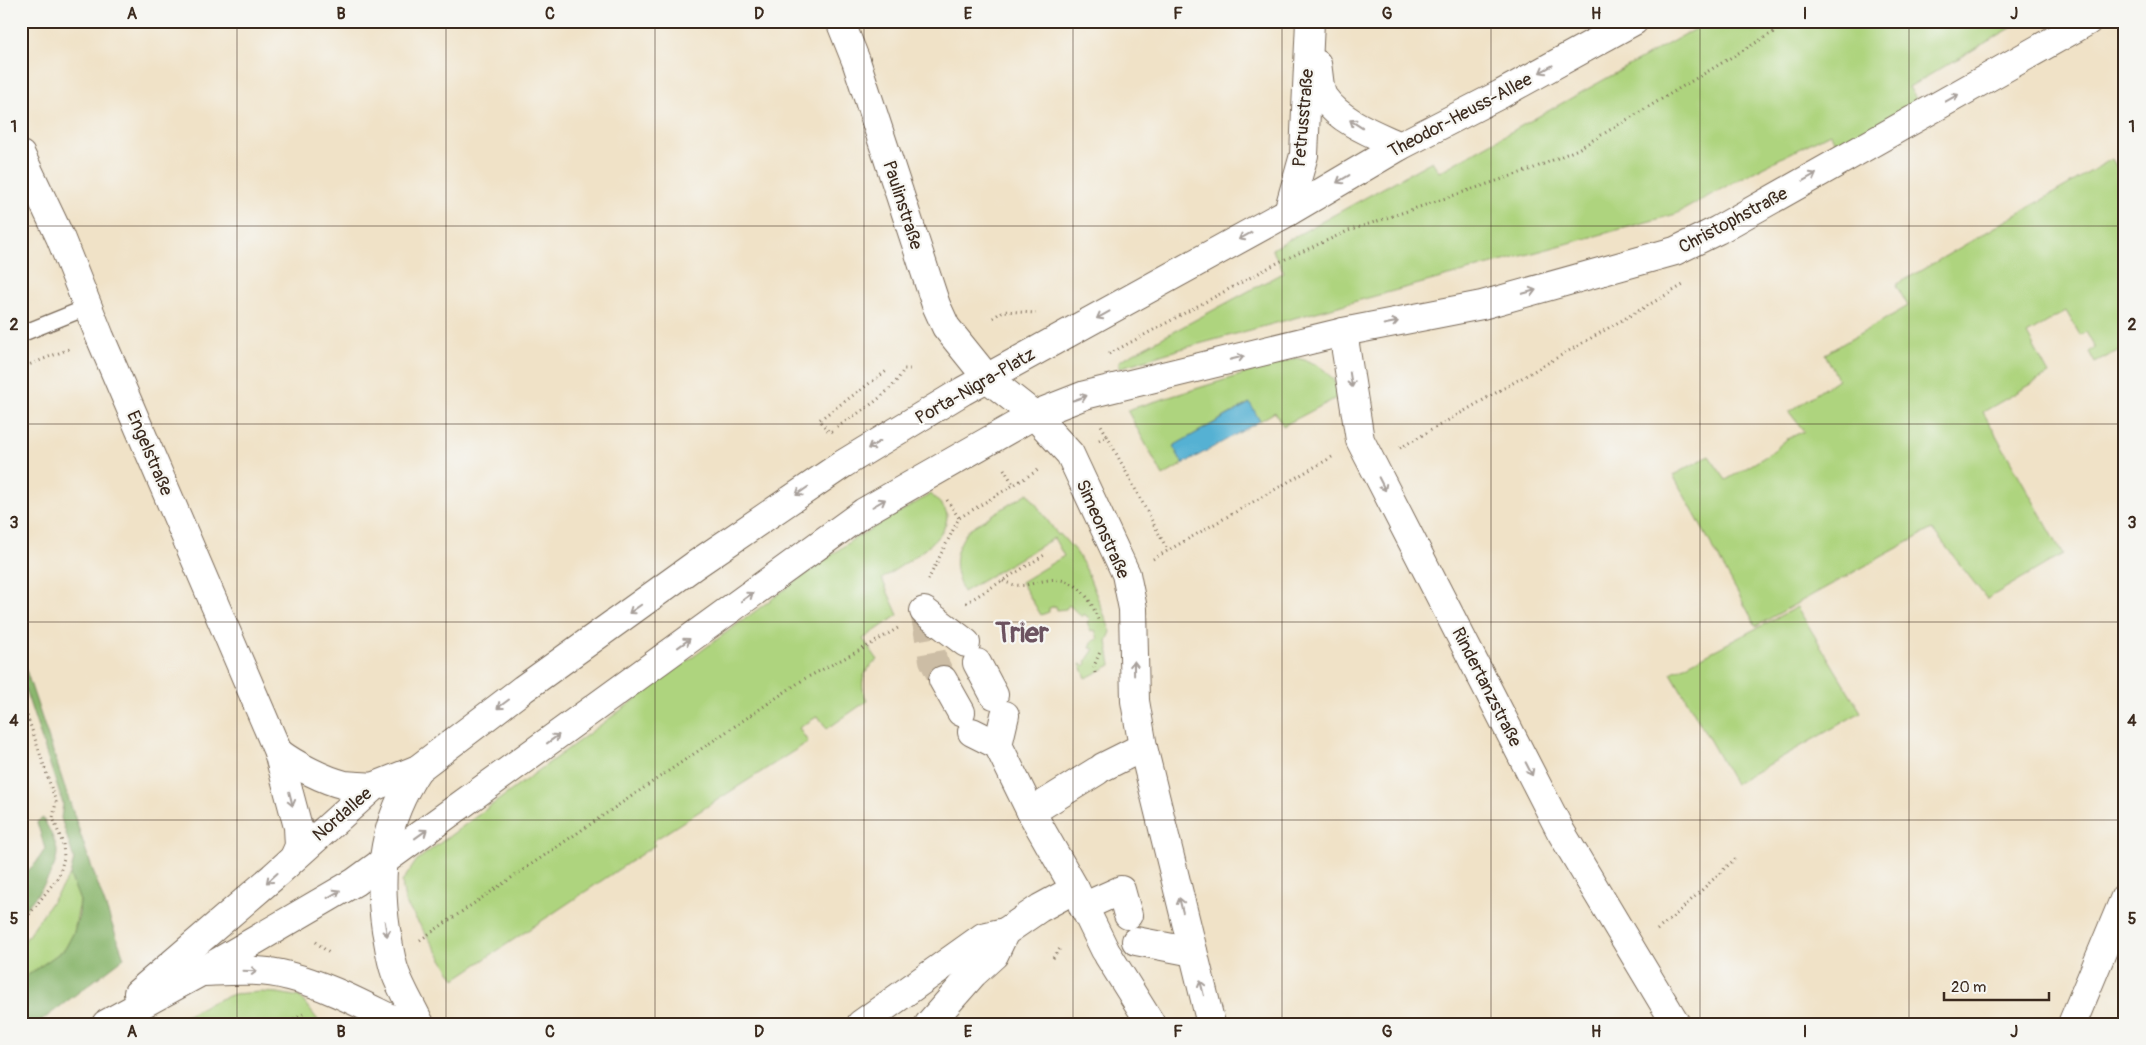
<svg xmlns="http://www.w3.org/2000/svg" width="2146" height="1045" font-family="Pangolin,sans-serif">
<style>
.green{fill:#aed47e;stroke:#747f4e}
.forest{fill:#8ab66d;stroke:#627046}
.water{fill:#54b1d3;stroke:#486e78}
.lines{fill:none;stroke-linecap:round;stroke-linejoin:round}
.street-tunnel{stroke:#ccbda5;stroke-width:28;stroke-dasharray:28 14;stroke-linecap:butt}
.lane-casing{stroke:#7a6a59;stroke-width:18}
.street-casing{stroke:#7a6a59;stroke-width:30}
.secondary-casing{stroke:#7a6a59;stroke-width:30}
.path{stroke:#7a6a59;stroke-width:3;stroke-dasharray:1 4;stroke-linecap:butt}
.lane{stroke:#fff;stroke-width:15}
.street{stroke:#fff;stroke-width:28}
.secondary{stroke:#fff;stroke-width:28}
.oneway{stroke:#a79f9a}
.grid{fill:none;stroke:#3b2a1e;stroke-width:1;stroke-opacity:0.55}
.labels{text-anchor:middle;stroke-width:4.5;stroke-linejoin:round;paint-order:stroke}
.street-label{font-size:18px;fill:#3b2a1e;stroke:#f6f6f2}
.town-label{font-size:28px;font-weight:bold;fill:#6c5360;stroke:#f6f6f2}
.neatline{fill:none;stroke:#3b2a1e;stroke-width:2}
.grid-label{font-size:16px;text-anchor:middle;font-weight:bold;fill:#3b2a1e}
</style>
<rect width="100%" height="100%" fill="#f6f6f2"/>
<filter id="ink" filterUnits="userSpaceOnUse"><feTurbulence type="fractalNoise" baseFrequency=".02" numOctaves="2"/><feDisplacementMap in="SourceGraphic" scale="10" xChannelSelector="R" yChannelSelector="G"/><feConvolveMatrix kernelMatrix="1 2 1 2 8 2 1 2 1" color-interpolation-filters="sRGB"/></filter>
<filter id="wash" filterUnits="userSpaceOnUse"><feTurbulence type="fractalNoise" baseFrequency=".0096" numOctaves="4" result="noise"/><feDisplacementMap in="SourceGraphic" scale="20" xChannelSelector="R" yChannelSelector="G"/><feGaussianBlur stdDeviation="1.12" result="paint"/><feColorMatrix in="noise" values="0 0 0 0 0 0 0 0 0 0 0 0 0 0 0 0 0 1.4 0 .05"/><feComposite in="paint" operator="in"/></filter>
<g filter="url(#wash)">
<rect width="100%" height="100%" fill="#f0e2c7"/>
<!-- green -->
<g class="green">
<polygon points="1709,21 2023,21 1909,87 1918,102 1838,147 1830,133 1734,182 1676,214 1177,350 1119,368 1119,361 1284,272 1272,249 1432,161 1439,172"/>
<polygon points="2112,159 2125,181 2125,347 2095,363 2089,352 2095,348 2086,332 2080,335 2066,311 2027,334 2049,374 1983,412 2063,554 1987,599 1932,529 1756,626 1673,475 1709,456 1726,480 1768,455 1787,439 1804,431 1789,412 1838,379 1825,354 1908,306 1896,285"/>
<path d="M 1296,358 C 1321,363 1330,372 1342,395 L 1283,426 L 1275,412 L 1260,421 L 1249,403 L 1173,446 L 1183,464 L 1163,476 L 1127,410 Z"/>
<path d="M 1028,493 L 1058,535 L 1060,534 L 1077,553 L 1086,569 L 1111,632 L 1107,641 L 1111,665 L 1086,678 L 1080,664 L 1085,666 L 1087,663 L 1086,661 L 1094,649 L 1090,648 L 1093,641 L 1098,639 L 1095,630 L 1091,631 L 1087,622 L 1090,619 L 1084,614 L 1082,617 L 1069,605 L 1066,609 L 1057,610 L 1056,606 L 1049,608 L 1049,612 L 1041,615 L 1021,582 L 1064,556 L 1054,538 L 963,592 C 952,566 952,553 969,529 Z"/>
<path d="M 931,494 C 936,500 947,508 947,516 C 947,542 900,565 882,579 L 898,615 L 863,639 L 878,660 C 862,671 859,684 867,701 L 827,729 L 818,716 L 799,728 L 808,742 L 653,841 L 655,845 L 455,979 L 405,902 L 402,882 L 417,860 L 852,540 Z"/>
<polygon points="1797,607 1861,712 1735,784 1671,673"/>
<polygon points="70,875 80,901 74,932 65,949 21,980 23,943"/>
<polygon points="260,992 278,993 300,997 321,1024 171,1024 210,1003 234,994"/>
</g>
<!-- forest -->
<g class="forest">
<polygon points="21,655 86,851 124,958 37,1024 24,1024 21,1018 21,980 65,949 74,932 79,915 80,901 70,875 74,859 61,818 63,804 24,686 21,685"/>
<path d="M 43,818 C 48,828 56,841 57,851 C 58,870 34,900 21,913 L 21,877 L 36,863 L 45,849 L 37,822 Z"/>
</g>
<!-- water -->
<polygon class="water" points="1250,403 1260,421 1183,464 1173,446"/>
</g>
<g filter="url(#ink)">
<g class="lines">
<!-- street-tunnel -->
<polyline class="street-tunnel" points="924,611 933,660 943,680"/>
<defs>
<polyline id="lane" points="21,334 88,307"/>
<g id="street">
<polyline points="840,21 856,61 936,305 946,327 987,378"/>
<path d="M 1317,64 C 1319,73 1319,91 1324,98 C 1341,122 1374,134 1400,146"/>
<polyline points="21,155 60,237 100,337 278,752 298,827 299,846 295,855"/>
<polyline points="1288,212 1304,155 1310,21"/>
<polyline points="1343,332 1360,440 1561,832 1676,1024"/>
<polyline points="1034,415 1070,454 1126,574 1133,609 1135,701 1143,747 1211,1024"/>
<polyline points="924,611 966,643"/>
<polyline points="977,663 994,695"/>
<polyline points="943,680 961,712"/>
<polyline points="972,732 998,745 1031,812 1075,889 1105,950"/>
<polyline points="998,745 1005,715"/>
<path d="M 278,752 C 295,765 324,780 345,785 C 354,786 364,786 373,787"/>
<polyline points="1103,767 1143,747"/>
<path d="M 418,769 C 384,821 377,870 386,930 C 389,944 390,958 395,972 C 401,989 412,1007 420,1024"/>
<polyline points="1031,812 1097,771"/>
<polyline points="1083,907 1121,890 1128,915"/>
<polyline points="1136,941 1193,952"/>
<polyline points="1108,955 1151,1024"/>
<path d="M 201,972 C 230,971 261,968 289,976 C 329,986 366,1007 402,1024"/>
<polyline points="861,1024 983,937 1005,932"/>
<polyline points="929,1024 973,974 994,955 1005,932 1040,908 1075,889"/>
<polyline points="2072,1024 2125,897"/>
</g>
<g id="secondary">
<polyline points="987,378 1034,415"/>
<polyline points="138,993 273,877 373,787 418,769 523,689 695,565 843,464 963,391 1288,212 1400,146 1501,94 1634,21"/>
<polyline points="106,1024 201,972 355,882 864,512 1034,415 1085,395 1343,332 1482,305 1675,251 1718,230 2088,21"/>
</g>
</defs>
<!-- lane casing -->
<use href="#lane" class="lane-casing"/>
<!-- street casing -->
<use href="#street" class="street-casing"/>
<!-- secondary casing -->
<use href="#secondary" class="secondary-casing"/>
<!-- path -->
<g class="path">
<polyline points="993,318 1003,311 1036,313"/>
<polyline points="1109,354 1279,262 1348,231 1532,169 1578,149 1792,21"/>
<polyline points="21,368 69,349"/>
<path d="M 837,427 C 862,410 890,396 904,369 L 910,369"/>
<polyline points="832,431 829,432 819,420 888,370"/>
<polyline points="1107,436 1168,551"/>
<polyline points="1099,440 1107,436 1100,423"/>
<polyline points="1400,448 1685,284"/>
<polyline points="1004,469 1013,484"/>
<polyline points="947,500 959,518"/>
<polyline points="1153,559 1332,457"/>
<polyline points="928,580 959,518 1040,469"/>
<path d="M 1003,581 C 1023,590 1029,583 1048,580 C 1077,576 1092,599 1099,623"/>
<polyline points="966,603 1046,554"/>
<polyline points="1095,673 1094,666 1100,652"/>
<polyline points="21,697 56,802 53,818 63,844 64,858 59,876 21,925"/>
<polyline points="1657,930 1672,918 1738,856"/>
<polyline points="420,940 804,679 868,646 898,628"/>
<polyline points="316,942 330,954"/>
<polyline points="1053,958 1061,947"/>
<polyline points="285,1024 303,1014"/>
</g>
<!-- lane -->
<use href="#lane" class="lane"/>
<!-- street -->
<use href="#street" class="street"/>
<!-- secondary -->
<use href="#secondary" class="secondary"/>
</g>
<!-- one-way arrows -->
<defs><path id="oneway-shaft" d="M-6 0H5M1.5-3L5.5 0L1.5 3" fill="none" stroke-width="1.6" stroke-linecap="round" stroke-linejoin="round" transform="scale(1.25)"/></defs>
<g class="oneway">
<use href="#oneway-shaft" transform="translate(1546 69) rotate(151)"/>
<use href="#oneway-shaft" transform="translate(1952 98) rotate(-29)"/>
<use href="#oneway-shaft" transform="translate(1356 124) rotate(-147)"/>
<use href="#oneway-shaft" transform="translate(1810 177) rotate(-29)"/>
<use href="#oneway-shaft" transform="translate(1343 179) rotate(149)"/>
<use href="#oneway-shaft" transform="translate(1245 236) rotate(151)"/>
<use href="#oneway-shaft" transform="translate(1529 292) rotate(-16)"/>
<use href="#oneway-shaft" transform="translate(1103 315) rotate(151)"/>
<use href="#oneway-shaft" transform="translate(1391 323) rotate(-11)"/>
<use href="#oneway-shaft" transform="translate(1237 358) rotate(-14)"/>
<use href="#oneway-shaft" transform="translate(1351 380) rotate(81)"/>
<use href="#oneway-shaft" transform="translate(1080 398) rotate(-19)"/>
<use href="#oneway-shaft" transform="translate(874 445) rotate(149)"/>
<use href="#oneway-shaft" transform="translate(1382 484) rotate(63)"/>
<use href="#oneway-shaft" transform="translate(802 491) rotate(145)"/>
<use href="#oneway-shaft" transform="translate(879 503) rotate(-30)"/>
<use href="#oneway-shaft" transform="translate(747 597) rotate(-36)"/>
<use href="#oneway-shaft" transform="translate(635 609) rotate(145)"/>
<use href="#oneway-shaft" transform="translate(684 643) rotate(-36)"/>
<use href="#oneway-shaft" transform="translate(1134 668) rotate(-91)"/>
<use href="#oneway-shaft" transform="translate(503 704) rotate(143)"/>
<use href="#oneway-shaft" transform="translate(553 739) rotate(-36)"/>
<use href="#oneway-shaft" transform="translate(1529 769) rotate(63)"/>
<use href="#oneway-shaft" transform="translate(291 799) rotate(76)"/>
<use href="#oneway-shaft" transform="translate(421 834) rotate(-36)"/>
<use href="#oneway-shaft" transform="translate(272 878) rotate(138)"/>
<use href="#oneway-shaft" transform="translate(334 894) rotate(-31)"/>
<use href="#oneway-shaft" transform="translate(1181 905) rotate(-104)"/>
<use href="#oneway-shaft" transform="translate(386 929) rotate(81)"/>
<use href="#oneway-shaft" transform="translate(250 971) rotate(2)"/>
<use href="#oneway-shaft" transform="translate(1202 988) rotate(-104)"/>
</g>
</g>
<!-- grid -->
<path class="grid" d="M 237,21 L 237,1024M 446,21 L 446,1024M 655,21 L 655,1024M 864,21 L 864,1024M 1073,21 L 1073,1024M 1282,21 L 1282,1024M 1491,21 L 1491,1024M 1700,21 L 1700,1024M 1909,21 L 1909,1024M 21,226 L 2125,226M 21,424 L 2125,424M 21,622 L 2125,622M 21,820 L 2125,820"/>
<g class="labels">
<!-- street labels -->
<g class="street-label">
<text transform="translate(1460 115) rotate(-28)" y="6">Theodor-Heuss-Allee</text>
<text transform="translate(1303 118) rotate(-85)" y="6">Petrusstraße</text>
<text transform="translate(903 205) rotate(72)" y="6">Paulinstraße</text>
<text transform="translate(1733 220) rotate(-28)" y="6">Christophstraße</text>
<text transform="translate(975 386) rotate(-30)" y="6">Porta-Nigra-Platz</text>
<text transform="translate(150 453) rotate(67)" y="6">Engelstraße</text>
<text transform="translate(1103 529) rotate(66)" y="6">Simeonstraße</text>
<text transform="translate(1487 687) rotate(63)" y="6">Rindertanzstraße</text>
<text transform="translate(342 814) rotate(-41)" y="6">Nordallee</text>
</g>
<!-- town labels -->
<g class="town-label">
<text x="1022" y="642">Trier</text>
</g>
</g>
<!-- margin -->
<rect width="2146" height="1045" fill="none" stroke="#f6f6f2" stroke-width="55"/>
<!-- scale -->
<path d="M1944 992v8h105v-8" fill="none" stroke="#3b2a1e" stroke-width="2.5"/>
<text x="1951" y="992" font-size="15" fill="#3b2a1e" stroke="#f6f6f2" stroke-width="4" paint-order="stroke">20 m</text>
<rect x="28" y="28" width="2090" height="990" class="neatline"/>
<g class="grid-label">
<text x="132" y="19">A</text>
<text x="341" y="19">B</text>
<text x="550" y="19">C</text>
<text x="759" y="19">D</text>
<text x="968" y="19">E</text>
<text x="1178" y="19">F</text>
<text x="1387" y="19">G</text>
<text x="1596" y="19">H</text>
<text x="1805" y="19">I</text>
<text x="2014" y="19">J</text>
<text x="14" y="132">1</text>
<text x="2132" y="132">1</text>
<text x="14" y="330">2</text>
<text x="2132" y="330">2</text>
<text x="14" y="528">3</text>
<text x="2132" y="528">3</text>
<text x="14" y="726">4</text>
<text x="2132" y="726">4</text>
<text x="14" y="924">5</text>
<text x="2132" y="924">5</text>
<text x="132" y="1037">A</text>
<text x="341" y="1037">B</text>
<text x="550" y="1037">C</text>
<text x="759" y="1037">D</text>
<text x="968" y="1037">E</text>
<text x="1178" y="1037">F</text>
<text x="1387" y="1037">G</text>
<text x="1596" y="1037">H</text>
<text x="1805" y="1037">I</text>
<text x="2014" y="1037">J</text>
</g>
</svg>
